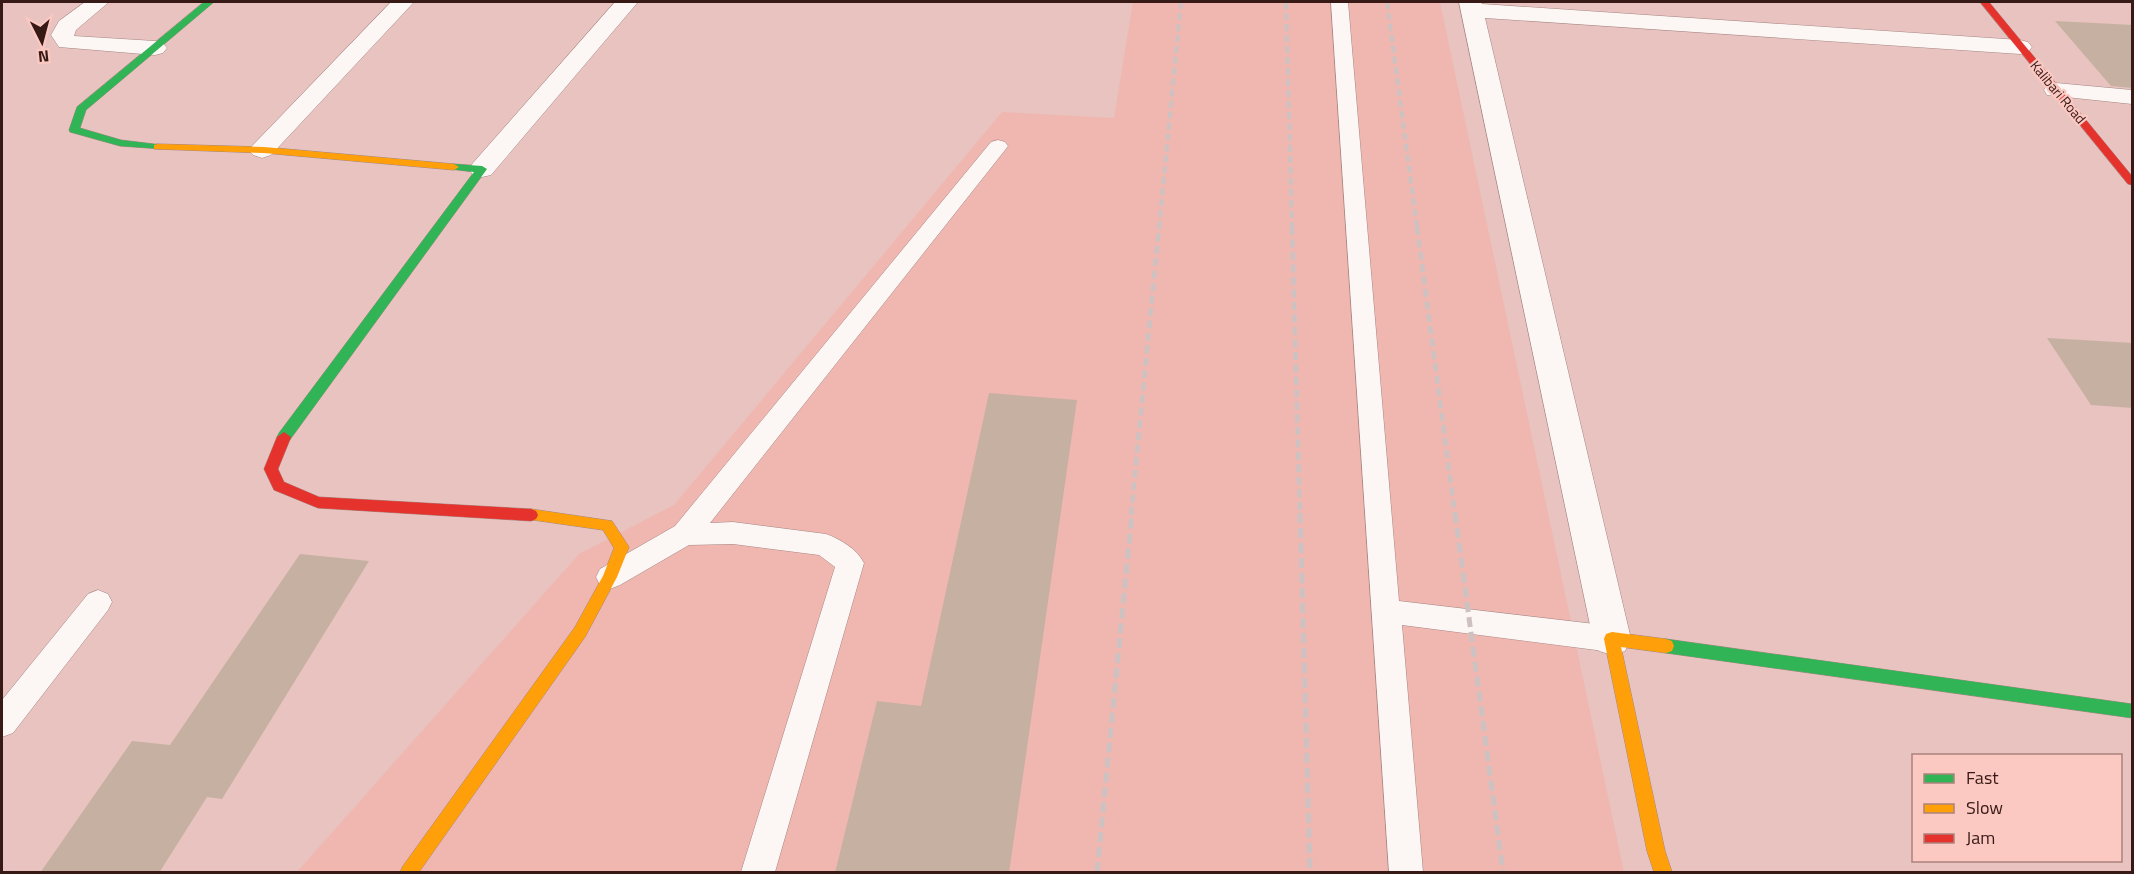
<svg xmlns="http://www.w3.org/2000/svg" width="2134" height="874" font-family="'Titillium Web',sans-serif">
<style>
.built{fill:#f0b7b0}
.building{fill:#c6b0a1}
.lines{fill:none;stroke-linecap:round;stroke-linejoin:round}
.lane-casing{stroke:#a48682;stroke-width:1}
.street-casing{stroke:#a48682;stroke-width:1}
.fast-casing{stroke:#a48682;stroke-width:1}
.slow-casing{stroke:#a48682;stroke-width:1}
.jam-casing{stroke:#a48682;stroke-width:1}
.lane{fill:#fcf6f5;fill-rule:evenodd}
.street{fill:#fcf6f5;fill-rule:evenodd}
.fast{fill:#30b455;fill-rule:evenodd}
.slow{fill:#ff9f0a;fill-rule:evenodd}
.jam{fill:#e5322d;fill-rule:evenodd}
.rail-far2{stroke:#cdc2c1;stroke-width:4;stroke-dasharray:7 4;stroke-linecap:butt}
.rail-far1{stroke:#cdc2c1;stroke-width:4.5;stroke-dasharray:8 4.5;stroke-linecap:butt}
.rail{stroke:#cdc2c1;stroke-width:5;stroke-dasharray:10 5;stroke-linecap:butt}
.labels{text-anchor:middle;stroke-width:4.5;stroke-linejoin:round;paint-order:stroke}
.far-street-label{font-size:14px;fill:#371916;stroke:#fbc8c2}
</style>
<rect width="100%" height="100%" fill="#e8c3bf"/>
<!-- built -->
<polygon class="built" points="1133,2 1440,2 1624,872 297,872 579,554 674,505 1002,112 1114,118"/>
<!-- building -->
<g class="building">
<polygon points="2055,21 2133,25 2133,88 2111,86"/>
<polygon points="2047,338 2133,343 2133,408 2091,405"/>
<polygon points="989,393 1077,400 1009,873 835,873 877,701 921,706"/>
<polygon points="300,554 369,561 222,799 207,797 159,873 40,873 132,741 170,745"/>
</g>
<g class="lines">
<defs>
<g id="lane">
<polygon points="1331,2 1348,2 1399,601 1612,626 1622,630 1627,639 1622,648 1612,652 1402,625 1423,872 1389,872"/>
<path d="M 998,140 L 1005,142 L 1008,146 L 1005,150 L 710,523 L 733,522 L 826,534 C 840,539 857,549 864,563 L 775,872 L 741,872 L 835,567 L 819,555 L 733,544 L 689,545 L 620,585 L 610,589 L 600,585 L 596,577 L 600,569 L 675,526 L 991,142 Z"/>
<polygon points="98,590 108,594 112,602 108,610 13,733 2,737 2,700 88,594"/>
</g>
<g id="street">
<polygon points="85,2 109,2 76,30 74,36 155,41 163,43 167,48 163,53 155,55 59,47 51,35 59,21"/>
<polygon points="391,2 414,2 271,155 262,158 253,155 249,150 253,145"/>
<polygon points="615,2 638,2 491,175 482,177 473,175 469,169 473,163"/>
<polygon points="1459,2 1481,2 1482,4 2020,40 2028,42 2032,47 2028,52 2020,54 1485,18 1631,639 1625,651 1612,655 1599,651 1593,639"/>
<polygon points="2056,83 2132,90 2132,104 2047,95 2044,90 2047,85"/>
</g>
<g id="fast">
<polygon points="204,2 214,2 86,110 80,128 121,140 162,145 162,149 120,146 70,132 69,130 77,107"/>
<polygon points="454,164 482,166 487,169 289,441 279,441 277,437 279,433 474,172 450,169 449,167"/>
<polygon points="1666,639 2132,704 2132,718 1666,653 1660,651 1658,646 1660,641"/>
</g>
<g id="slow">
<polygon points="158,144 264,147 454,164 459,167 454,170 264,153 154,149 154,145"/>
<polygon points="531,509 612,521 629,547 617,577 585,637 419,872 400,872 403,866 575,627 603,576 614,548 603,530 526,519 524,515 526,511"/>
<polygon points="1612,632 1666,639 1672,641 1674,646 1672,651 1666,653 1621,647 1665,851 1672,872 1654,872 1647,851 1604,639 1606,634"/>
</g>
<g id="jam">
<polygon points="1980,2 1989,2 2132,176 2132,185 2128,184"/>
<polygon points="284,432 291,437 278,469 284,482 319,497 531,509 536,511 538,515 536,519 531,521 318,508 274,490 264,469 277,437"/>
</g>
</defs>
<!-- lane casing -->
<use href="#lane" class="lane-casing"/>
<!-- street casing -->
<use href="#street" class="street-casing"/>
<!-- fast casing -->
<use href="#fast" class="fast-casing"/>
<!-- slow casing -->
<use href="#slow" class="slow-casing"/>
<!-- jam casing -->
<use href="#jam" class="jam-casing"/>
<!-- lane -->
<use href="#lane" class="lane"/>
<!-- street -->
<use href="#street" class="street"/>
<!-- fast -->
<use href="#fast" class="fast"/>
<!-- slow -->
<use href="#slow" class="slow"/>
<!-- jam -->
<use href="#jam" class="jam"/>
<!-- rail-far2 -->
<g class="rail-far2">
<polyline points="1286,2 1292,228"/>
<polyline points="1387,2 1417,228"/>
<polyline points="1159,228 1181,2"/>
</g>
<!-- rail-far1 -->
<g class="rail-far1">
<polyline points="1292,227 1300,515"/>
<polyline points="1417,227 1455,515"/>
<polyline points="1131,515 1159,227"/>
</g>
<!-- rail -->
<g class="rail">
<polyline points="1300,513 1310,872"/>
<polyline points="1455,513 1503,872"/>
<polyline points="1097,872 1132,513"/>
</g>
</g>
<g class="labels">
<!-- far-street labels -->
<g class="far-street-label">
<text transform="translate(2058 92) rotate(50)" y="5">Kalibari Road</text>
</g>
</g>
<!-- border -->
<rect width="2134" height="874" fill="none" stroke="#371916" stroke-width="6"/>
<!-- legend -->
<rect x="1912" y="754" width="210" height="108" fill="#fbc8c2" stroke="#ad827d" stroke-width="1.5"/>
<rect x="1924" y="774" width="30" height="9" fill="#30b455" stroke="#ad827d" stroke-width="1.5"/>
<text x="1966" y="784" font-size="18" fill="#371916">Fast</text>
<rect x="1924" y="804" width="30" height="9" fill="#ff9f0a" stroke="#ad827d" stroke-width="1.5"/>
<text x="1966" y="814" font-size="18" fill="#371916">Slow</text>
<rect x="1924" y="834" width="30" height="9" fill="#e5322d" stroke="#ad827d" stroke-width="1.5"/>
<text x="1966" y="844" font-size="18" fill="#371916">Jam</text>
<!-- north arrow -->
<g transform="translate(42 42) rotate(174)" stroke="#fbc8c2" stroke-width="4.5" paint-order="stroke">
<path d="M0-4.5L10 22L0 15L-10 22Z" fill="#371916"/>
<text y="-9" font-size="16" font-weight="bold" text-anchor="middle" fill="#371916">N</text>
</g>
</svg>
